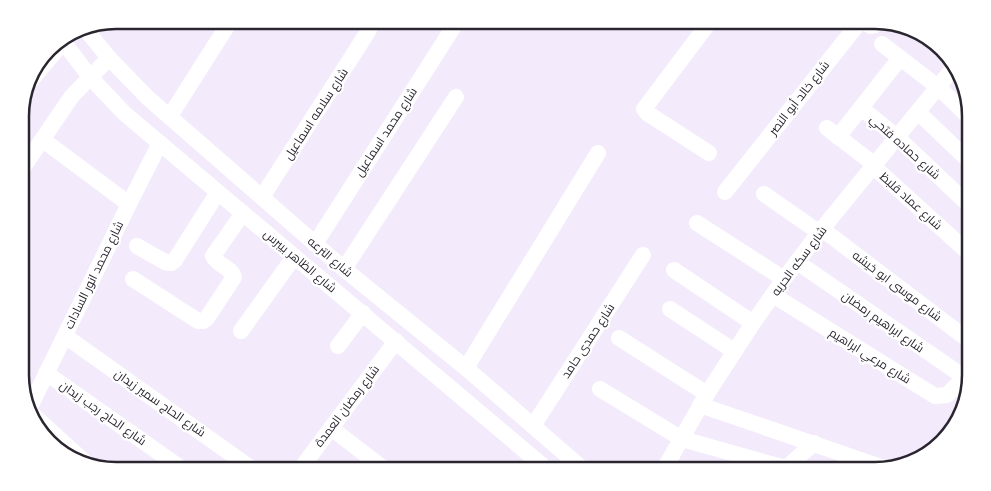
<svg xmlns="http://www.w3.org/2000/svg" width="991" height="491" font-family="Inter,Cairo,sans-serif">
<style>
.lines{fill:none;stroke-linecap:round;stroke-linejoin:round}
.minor{stroke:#fff;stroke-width:16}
.labels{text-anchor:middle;stroke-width:4.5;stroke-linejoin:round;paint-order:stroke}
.street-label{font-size:12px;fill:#2a252f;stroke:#fff}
.rim{fill:none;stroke:#2a252f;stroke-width:2.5}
</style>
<rect width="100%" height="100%" fill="#f3ebfb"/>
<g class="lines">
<!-- minor -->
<g class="minor">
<polyline points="87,31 109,58 148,98 344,269 466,368 585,471"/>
<polyline points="62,40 90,77 124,113 549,471"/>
<polyline points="882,44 938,87 970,118"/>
<polyline points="27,85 63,42"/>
<polyline points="861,108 897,137 971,207"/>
<polyline points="918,112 970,162"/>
<polyline points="170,116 231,20"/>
<polyline points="827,128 875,165"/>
<polyline points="838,137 900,58"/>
<polyline points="43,140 129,204"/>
<polyline points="709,153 647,113 644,109 711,20"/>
<polyline points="874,167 971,255"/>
<polyline points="20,172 72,96 109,58"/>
<polyline points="725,192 858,24 863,22 871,26 875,25 878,21"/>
<polyline points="764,194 820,233"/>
<polyline points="262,197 369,30"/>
<polyline points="697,223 784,279"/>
<polyline points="822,229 971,342"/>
<polyline points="315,244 458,20"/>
<polyline points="137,246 165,262 171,263 175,260 218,192"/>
<polyline points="797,262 970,381"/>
<polyline points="344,269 456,97"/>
<polyline points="674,270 753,323"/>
<path d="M 133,279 L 198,321 L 203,321 L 207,318 L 234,277 C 231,267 218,266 213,256 L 243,213"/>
<polyline points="773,295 935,396 947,395 964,378"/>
<polyline points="670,309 734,351"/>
<polyline points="241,331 294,257"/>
<polyline points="65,336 255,471"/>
<polyline points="619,338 707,394"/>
<polyline points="338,346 363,313"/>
<polyline points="466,368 598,153"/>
<polyline points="46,373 185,471"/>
<polyline points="600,389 682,439 796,471"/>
<polyline points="700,405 887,469"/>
<polyline points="29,409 129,204 160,143"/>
<polyline points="32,414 88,465"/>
<polyline points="533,426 643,255"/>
<polyline points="331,428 387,471"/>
<polyline points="299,471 396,341"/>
<polyline points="663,471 707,394 753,323 784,279 822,229 955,66"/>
<polyline points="783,471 814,443"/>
</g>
</g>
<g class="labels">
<!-- street labels -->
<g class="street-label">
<text transform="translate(799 98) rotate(-52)" y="4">شارع خالد أبو النصر</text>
<text transform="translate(316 114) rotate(-57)" y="4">شارع سلامه اسماعيل</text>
<text transform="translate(386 132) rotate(-57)" y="4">شارع محمد اسماعيل</text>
<text transform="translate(905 147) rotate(42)" y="4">شارع حماده فتحي</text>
<text transform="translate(911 201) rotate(42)" y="4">شارع عماد قلبظ</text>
<text transform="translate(330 257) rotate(40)" y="4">شارع الترعه</text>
<text transform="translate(300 261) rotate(40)" y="4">شارع الظاهر بيبرس</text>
<text transform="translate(799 261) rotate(-53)" y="4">شارع سكه الحريه</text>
<text transform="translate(94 275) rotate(-64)" y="4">شارع محمد انور السادات</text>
<text transform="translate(897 286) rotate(37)" y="4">شارع موسى ابو خيشه</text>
<text transform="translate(883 322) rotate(35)" y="4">شارع ابراهيم رمضان</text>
<text transform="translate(588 341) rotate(-57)" y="4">شارع حمدى حامد</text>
<text transform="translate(870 356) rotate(32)" y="4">شارع مرعي ابراهيم</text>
<text transform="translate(160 403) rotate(35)" y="4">شارع الحاج سمير زيدان</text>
<text transform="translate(347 406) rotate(-53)" y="4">شارع رمضان العمدة</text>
<text transform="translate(103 413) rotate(35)" y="4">شارع الحاج رجب زيدان</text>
</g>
</g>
<!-- crop -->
<path d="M0 0H991V491H0ZM116 29H875A87 87 0 0 1 962 116V375A87 87 0 0 1 875 462H116A87 87 0 0 1 29 375V116A87 87 0 0 1 116 29Z" fill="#fff" fill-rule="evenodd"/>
<path class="rim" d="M116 29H875A87 87 0 0 1 962 116V375A87 87 0 0 1 875 462H116A87 87 0 0 1 29 375V116A87 87 0 0 1 116 29Z"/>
</svg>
